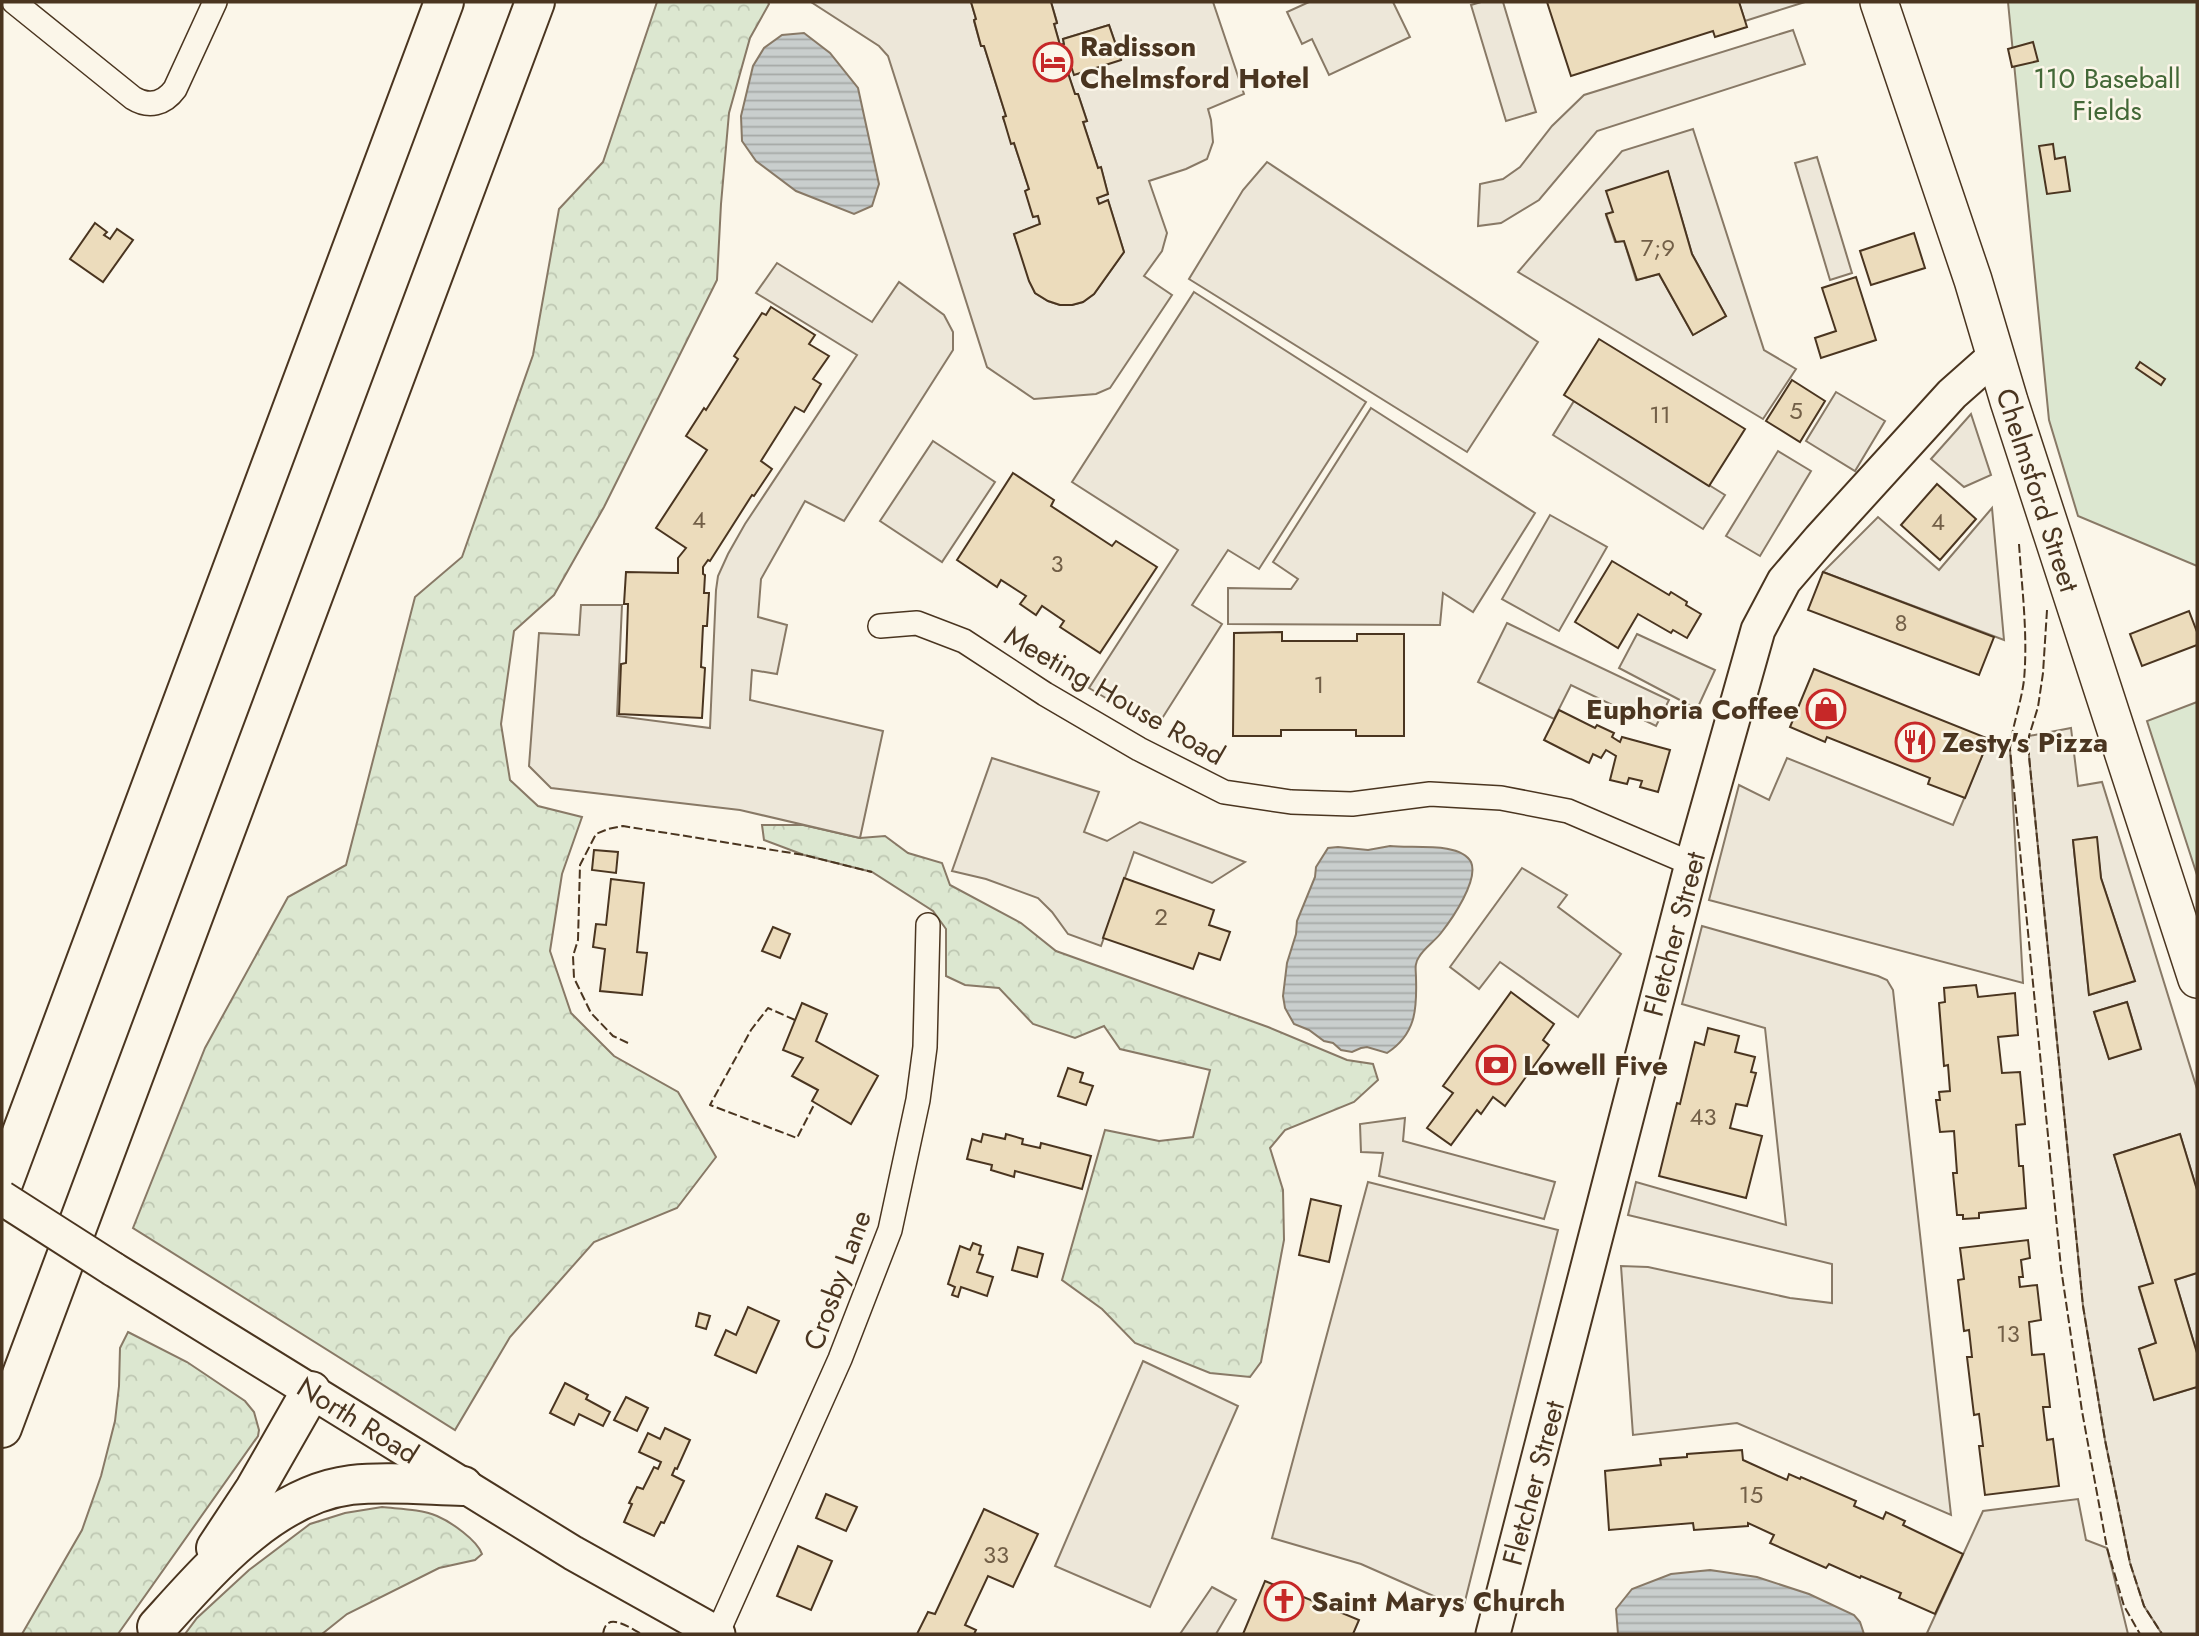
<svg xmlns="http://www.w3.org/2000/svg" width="2199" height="1636" font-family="Jost,sans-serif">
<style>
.forest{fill:url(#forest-crowns);stroke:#887966;stroke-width:2}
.park{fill:#dce7d0;stroke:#887966;stroke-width:2}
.parking{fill:#ede7d9;stroke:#887966;stroke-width:2;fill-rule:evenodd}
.water{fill:url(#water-rules);stroke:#887966;stroke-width:2}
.building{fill:#ecdcbc;stroke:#4a3520;stroke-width:2}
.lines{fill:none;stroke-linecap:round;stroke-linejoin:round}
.street-casing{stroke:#4a3520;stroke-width:26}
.secondary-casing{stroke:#4a3520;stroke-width:37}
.primary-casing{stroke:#4a3520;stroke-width:40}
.highway-casing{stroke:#4a3520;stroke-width:42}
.street{stroke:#fbf6e9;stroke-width:23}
.secondary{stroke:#fbf6e9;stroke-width:33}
.primary{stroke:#fbf6e9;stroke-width:37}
.highway{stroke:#fbf6e9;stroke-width:38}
.secondary-bridge-casing{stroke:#4a3520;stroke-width:37;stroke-linecap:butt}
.secondary-bridge{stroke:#fbf6e9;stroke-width:33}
.fence{stroke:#4a3520;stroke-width:2;stroke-dasharray:9 3.5;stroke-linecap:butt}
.labels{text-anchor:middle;stroke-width:5;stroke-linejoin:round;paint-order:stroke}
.number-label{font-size:24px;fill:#725f47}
.poi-label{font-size:28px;font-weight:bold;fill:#4a3520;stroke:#fbf6e9;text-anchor:start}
.park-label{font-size:28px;fill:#436837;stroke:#fbf6e9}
.street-label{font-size:28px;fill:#4a3520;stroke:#fbf6e9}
</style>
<defs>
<pattern id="forest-crowns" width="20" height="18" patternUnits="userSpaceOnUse" patternTransform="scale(1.75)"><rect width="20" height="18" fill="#dce7d0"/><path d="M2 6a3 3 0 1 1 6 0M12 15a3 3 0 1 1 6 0" fill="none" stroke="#bec7b2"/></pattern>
<pattern id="water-rules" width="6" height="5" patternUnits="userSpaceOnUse" patternTransform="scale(1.75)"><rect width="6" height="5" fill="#c9cecd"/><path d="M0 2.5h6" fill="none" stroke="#a5a8a6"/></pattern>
</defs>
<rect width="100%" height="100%" fill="#fbf6e9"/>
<!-- forest -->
<g class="forest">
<polygon points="657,2 768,2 769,4 750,38 729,113 721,204 717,280 604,507 554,595 514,631 501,724 510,780 538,806 582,817 562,874 550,951 571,1013 614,1056 678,1092 716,1157 677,1208 594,1242 510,1337 455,1430 133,1228 205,1048 288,897 346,865 415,597 462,557 533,355 559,209 603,162"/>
<polygon points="762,825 803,825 860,838 885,836 908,853 942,863 950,885 1021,923 1056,951 1268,1027 1347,1060 1373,1064 1378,1080 1354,1102 1285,1130 1270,1148 1283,1190 1284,1240 1261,1362 1250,1377 1210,1373 1135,1343 1102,1309 1062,1280 1105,1130 1159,1141 1193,1137 1210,1070 1120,1049 1104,1026 1075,1038 1033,1024 999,988 965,985 946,976 946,929 933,911 872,872 804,855 764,840"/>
<polygon points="128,1332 187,1362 245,1401 254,1412 259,1430 258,1436 118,1634 22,1634 82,1530 101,1476 115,1421 119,1386 120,1348"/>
<path d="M 382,1507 C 400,1509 420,1509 437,1516 C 451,1522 477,1540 482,1554 L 475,1560 L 439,1568 L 347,1614 L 322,1634 L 185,1634 L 197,1618 L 249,1570 L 310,1524 L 345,1513 Z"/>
</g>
<!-- park -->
<g class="park">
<polygon points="2008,2 2197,2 2197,566 2078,516 2049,420"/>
<polygon points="2197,702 2197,875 2147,721"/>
</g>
<!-- parking -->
<g class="parking">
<polygon points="811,2 971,2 976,19 974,21 981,46 984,46 1006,116 1003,118 1014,143 1029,189 1026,192 1033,216 1038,216 1040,224 1014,234 1035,293 1048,301 1060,305 1072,305 1083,302 1094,294 1124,252 1108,200 1099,204 1097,198 1108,194 1101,168 1098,168 1083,122 1087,121 1078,94 1075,94 1067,70 1121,59 1109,25 1063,39 1064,44 1060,45 1054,24 1057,22 1051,2 1213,2 1244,94 1208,109 1211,120 1213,142 1207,159 1186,169 1149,181 1167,233 1162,251 1144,276 1172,295 1110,388 1096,394 1034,399 987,367 888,56 879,46"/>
<polygon points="1309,2 1393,2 1410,37 1329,75 1312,39 1302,44 1287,12"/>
<polygon points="1481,2 1503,2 1536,112 1506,121 1471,5"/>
<polygon points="1739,2 1805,2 1745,21"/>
<polygon points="1793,30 1805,64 1597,131 1539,200 1501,223 1478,226 1480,184 1503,179 1520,167 1552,126 1584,95"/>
<path d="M 1693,129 L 1764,350 L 1796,369 L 1763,419 L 1518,272 L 1622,151 ZM 1668,172 L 1692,254 L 1726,316 L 1693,335 L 1659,274 L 1636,280 L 1624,241 L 1615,242 L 1606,215 L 1613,212 Z"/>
<polygon points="1817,157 1852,273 1830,280 1795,163"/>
<polygon points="1267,162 1538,342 1467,452 1189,279 1243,190"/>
<polygon points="777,263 872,322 899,282 944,315 953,332 953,350 844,521 805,501 761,579 758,617 787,625 777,674 752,670 750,700 883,731 860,838 740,810 551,788 529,766 539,633 579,635 581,605 622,605 617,716 710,728 716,590 718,576 728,554 745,524 857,355 756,293"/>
<polygon points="1194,292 1366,402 1259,569 1228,550 1203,588 1192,605 1222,624 1156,728 1089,688 1178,550 1072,482"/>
<polygon points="1836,392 1885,421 1855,471 1806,441"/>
<polygon points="1574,401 1725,495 1703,529 1553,435"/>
<polygon points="1371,408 1535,513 1473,612 1443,593 1440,625 1228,624 1228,588 1291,589 1298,579 1273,562"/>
<polygon points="1971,414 1991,475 1964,487 1931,459"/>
<polygon points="933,441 995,482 942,562 880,521"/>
<polygon points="1778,451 1811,471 1760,556 1726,536"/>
<polygon points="1992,508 2004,640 1823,572 1878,517 1939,570"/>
<polygon points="1550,515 1607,547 1559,631 1502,599"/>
<polygon points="1507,623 1669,700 1656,726 1571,685 1554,719 1478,682"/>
<polygon points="1637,634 1715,670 1697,709 1619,668"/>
<path d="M 2071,728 L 2078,786 L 2102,782 L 2197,1089 L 2197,1190 L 2180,1134 L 2114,1155 L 2153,1283 L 2139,1288 L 2156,1343 L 2139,1349 L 2154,1400 L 2197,1387 L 2197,1634 L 2162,1634 L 2144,1606 L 2130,1563 L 2105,1440 L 2083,1306 L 2029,756 L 2029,736 ZM 2096,837 L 2101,878 L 2135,981 L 2089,995 L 2073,840 ZM 2127,1002 L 2141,1048 L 2109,1059 L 2094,1012 Z"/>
<polygon points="1989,739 2010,749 2023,983 1709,900 1739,785 1769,800 1787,758 1953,825"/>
<polygon points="992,758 1099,792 1084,832 1107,841 1140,822 1245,862 1212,883 1134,852 1101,946 1068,934 1052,912 1038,898 986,879 952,871"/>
<polygon points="1522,868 1567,895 1558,907 1621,954 1578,1017 1500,962 1479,989 1450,967"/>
<polygon points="1702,926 1878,976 1887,980 1893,990 1951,1515 1737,1423 1633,1435 1621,1266 1648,1267 1790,1298 1832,1303 1832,1264 1628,1215 1636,1182 1786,1225 1765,1028 1682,1004"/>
<polygon points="1405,1118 1403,1141 1555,1182 1544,1219 1379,1176 1383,1153 1361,1152 1360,1124"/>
<polygon points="1368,1182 1558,1230 1463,1609 1361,1564 1272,1538"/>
<polygon points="2197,1273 2197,1353 2175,1280"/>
<polygon points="1143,1361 1238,1406 1150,1607 1055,1566"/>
<polygon points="2078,1499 2086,1540 2107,1548 2128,1634 1927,1633 1983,1511"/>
<polygon points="1212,1587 1236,1600 1216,1634 1180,1634"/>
</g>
<!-- water -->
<g class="water">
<polygon points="804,33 830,53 858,88 879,184 872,206 854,214 796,191 756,161 742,141 741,116 753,66 764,48 782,35"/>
<path d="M 1390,846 C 1410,849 1460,841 1471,862 C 1479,880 1452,919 1441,933 C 1434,942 1424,948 1419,957 C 1414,964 1416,970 1416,978 C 1417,1009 1416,1034 1387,1053 L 1367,1047 L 1361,1048 L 1352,1052 L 1341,1050 L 1333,1043 L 1324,1041 L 1309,1030 L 1294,1024 L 1285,1008 L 1283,996 L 1287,963 L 1296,934 L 1297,921 L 1315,877 L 1316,867 L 1328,848 L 1338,847 L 1368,850 Z"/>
<polygon points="1710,1570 1757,1577 1809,1594 1854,1615 1860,1622 1864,1634 1618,1634 1616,1609 1632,1589 1671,1574"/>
</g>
<!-- building -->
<g class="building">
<polygon points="971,2 1051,2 1057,23 1054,24 1060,45 1064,44 1063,39 1109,25 1121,60 1074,75 1072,69 1067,70 1075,94 1078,94 1087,121 1083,122 1098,168 1101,167 1108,194 1097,198 1099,204 1108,200 1124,252 1094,294 1083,302 1072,305 1060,305 1048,301 1035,293 1029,281 1014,234 1040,224 1038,216 1033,217 1025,191 1029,189 1014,143 1011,144 1003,117 1006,116 984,46 981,46 974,20 976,19"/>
<polygon points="1547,2 1739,2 1747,27 1715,37 1713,31 1571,76"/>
<polygon points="2033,42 2038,61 2012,67 2008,49"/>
<polygon points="2053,144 2055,159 2065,157 2070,191 2047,194 2039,146"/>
<polygon points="1668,171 1692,254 1726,316 1693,335 1659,274 1637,280 1624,241 1616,242 1606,214 1613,212 1606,191"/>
<polygon points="95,223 107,232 104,235 110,239 117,229 133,240 103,282 70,259"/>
<polygon points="1914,233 1925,268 1871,285 1860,251"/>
<polygon points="1856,277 1876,340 1821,358 1815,338 1836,331 1822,288"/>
<polygon points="771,307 815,335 809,344 829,356 813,379 821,384 804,412 795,407 761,461 772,469 754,496 752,495 710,561 708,560 703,567 703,574 705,575 704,593 709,593 707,626 703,626 701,667 705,668 702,718 619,714 621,664 626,663 628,604 624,604 626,572 678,573 678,558 686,548 656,528 707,450 686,436 704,408 706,410 738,359 734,356 762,313 766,315"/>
<polygon points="1599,339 1745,429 1709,486 1564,395"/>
<polygon points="2140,362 2165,379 2161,385 2136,368"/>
<polygon points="1792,380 1825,401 1800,442 1766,421"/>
<polygon points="1013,473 1054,500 1051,506 1112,546 1116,541 1157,567 1100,653 1060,627 1064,621 1042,606 1036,615 1020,604 1026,596 1001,580 997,587 957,560"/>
<polygon points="1937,484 1976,519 1940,560 1901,525"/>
<polygon points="1612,561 1669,595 1671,592 1687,602 1686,605 1701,614 1687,638 1673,630 1671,633 1638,614 1618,648 1575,622"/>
<polygon points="1823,572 1994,637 1979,675 1808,610"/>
<polygon points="2189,611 2197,632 2197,645 2142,666 2130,634"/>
<polygon points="1282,632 1282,641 1357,641 1357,634 1404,634 1404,736 1356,736 1356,730 1281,730 1281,736 1233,736 1234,633"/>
<polygon points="1814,669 1989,739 1965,798 1928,784 1930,778 1827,737 1825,742 1790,727"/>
<polygon points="1559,710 1595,728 1597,725 1614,733 1612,737 1620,742 1622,737 1670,750 1658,792 1640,787 1642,781 1629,778 1627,784 1610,780 1616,756 1606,750 1601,758 1593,754 1589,763 1544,740"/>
<polygon points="2097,837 2101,878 2135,981 2089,995 2073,840"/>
<polygon points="594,850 618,852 616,873 592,870"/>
<polygon points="1124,878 1214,910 1209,925 1230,932 1220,960 1199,953 1193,969 1103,938"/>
<polygon points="611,879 644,883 637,952 647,953 642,995 600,991 605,949 593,947 596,924 606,925"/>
<polygon points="773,927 790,934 780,958 762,951"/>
<polygon points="1976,985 1978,997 2015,993 2018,1035 1998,1037 2002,1073 2020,1072 2025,1124 2016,1125 2019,1166 2023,1166 2026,1208 1979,1213 1979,1218 1963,1219 1963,1215 1957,1215 1953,1173 1957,1173 1954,1131 1940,1132 1936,1100 1940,1100 1939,1092 1950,1091 1948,1065 1944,1066 1939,1003 1945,1002 1944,988"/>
<polygon points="1511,992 1554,1024 1543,1040 1549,1045 1505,1106 1493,1097 1481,1114 1477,1110 1451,1145 1427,1128 1453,1093 1443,1086"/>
<polygon points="2127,1002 2141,1049 2109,1059 2094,1012"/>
<polygon points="802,1003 827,1014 816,1041 878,1076 851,1124 812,1101 818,1090 792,1076 803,1058 783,1050"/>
<polygon points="1708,1028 1739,1036 1735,1052 1755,1057 1751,1072 1756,1073 1747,1106 1736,1104 1730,1128 1762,1136 1746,1198 1659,1176 1677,1103 1680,1104 1695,1042 1704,1045"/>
<polygon points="1068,1068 1083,1073 1080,1082 1093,1086 1086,1105 1058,1096"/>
<polygon points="983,1134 1005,1139 1006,1134 1023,1139 1022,1144 1040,1148 1041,1143 1091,1156 1082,1189 1015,1171 1014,1177 991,1170 992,1165 967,1159 972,1139 981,1142"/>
<polygon points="2180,1134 2197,1190 2197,1273 2175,1280 2197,1353 2197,1387 2154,1400 2139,1349 2156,1343 2139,1287 2153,1283 2114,1155"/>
<polygon points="1311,1199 1341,1206 1329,1262 1299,1255"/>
<polygon points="2028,1240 2030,1258 2021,1260 2023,1277 2019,1277 2020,1287 2037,1285 2041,1320 2029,1322 2032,1355 2044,1354 2050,1407 2043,1407 2047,1440 2053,1439 2059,1486 1985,1495 1979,1446 1983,1446 1979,1414 1974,1415 1967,1357 1972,1357 1969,1330 1964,1331 1958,1280 1964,1279 1960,1248"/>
<polygon points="973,1243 981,1246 979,1254 983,1255 977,1272 993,1277 987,1296 961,1287 958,1297 952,1295 955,1287 948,1284 960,1246 970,1250"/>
<polygon points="1018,1247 1043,1254 1037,1277 1012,1270"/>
<polygon points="748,1307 779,1321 756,1373 715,1355 726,1330 736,1335"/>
<polygon points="699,1313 710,1316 706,1329 696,1326"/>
<polygon points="565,1383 588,1395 586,1399 610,1412 603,1426 579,1414 574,1425 550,1413"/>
<polygon points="626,1397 648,1408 637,1431 614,1420"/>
<polygon points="665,1428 690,1440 677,1469 675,1468 672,1475 684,1481 664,1523 661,1522 654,1536 624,1522 632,1504 629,1503 637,1487 643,1489 654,1467 658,1469 661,1462 639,1452 648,1433 660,1439"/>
<polygon points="1742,1450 1743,1460 1787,1480 1789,1474 1800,1479 1801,1477 1856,1501 1854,1506 1883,1519 1886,1512 1905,1521 1903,1525 1963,1554 1935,1614 1899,1598 1901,1593 1861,1576 1860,1578 1829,1564 1826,1568 1770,1543 1774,1535 1748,1523 1748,1526 1694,1530 1693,1523 1609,1530 1605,1471 1661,1465 1660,1459 1687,1457 1687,1454"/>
<polygon points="826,1494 857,1507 846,1531 816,1518"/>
<polygon points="984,1509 1038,1534 1013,1587 988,1576 965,1625 976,1630 974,1634 917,1634 928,1612 935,1614"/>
<polygon points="798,1546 832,1561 811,1610 777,1596"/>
<polygon points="1265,1581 1359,1620 1353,1634 1243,1634"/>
</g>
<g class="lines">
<defs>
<g id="street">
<path d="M 14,2 L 133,98 C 149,108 164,104 175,89 L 215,2"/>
<polyline points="880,626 917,623 964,641 1045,694 1139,749 1224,792 1291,802 1352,804 1430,794 1501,798 1568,811 1692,864"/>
<polyline points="717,1634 840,1359 890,1230 918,1100 925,1047 928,925"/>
</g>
<g id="secondary">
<polyline points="113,1269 573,1553 718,1634"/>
<polyline points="1493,1634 1692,864 1758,630 1784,581 1820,539 1952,394 1996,355"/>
</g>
<polyline id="primary" points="1879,2 1973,280 2009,401 2197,979"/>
<g id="highway">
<polyline points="2,1186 444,2"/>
<polyline points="2,1428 535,2"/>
<polyline points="216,1548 255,1489 311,1391"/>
<path d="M 157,1627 C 208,1571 271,1495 351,1485 C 388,1481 426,1485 463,1486"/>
</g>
</defs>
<!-- street casing -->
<use href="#street" class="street-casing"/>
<!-- secondary casing -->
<use href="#secondary" class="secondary-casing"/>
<!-- primary casing -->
<use href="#primary" class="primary-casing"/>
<!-- highway casing -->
<use href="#highway" class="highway-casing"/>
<!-- street -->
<use href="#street" class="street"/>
<!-- secondary -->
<use href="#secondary" class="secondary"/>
<!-- primary -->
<use href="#primary" class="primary"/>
<!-- highway -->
<use href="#highway" class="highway"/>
<defs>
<polyline id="secondary-bridge" points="2,1198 113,1269"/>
</defs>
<!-- secondary-bridge casing -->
<use href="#secondary-bridge" class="secondary-bridge-casing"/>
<!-- secondary-bridge -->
<use href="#secondary-bridge" class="secondary-bridge"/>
<!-- fence -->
<g class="fence">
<path d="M 2019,544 C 2022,589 2028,635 2024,680 C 2021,704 2012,726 2010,749 L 2061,1268 L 2082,1411 L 2107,1548 L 2124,1606 L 2140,1634"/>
<polyline points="2047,610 2043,673 2038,707 2029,736 2029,756 2083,1306 2105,1440 2130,1563 2144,1606 2162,1634"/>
<polyline points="795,1020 768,1008 751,1030 710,1105 797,1138 815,1103"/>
<polyline points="628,1043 613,1036 591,1013 574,978 573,956 578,940 580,865 596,834 608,829 623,826 804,855 872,872"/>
<path d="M 603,1634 C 606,1610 629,1628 642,1634"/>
</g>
</g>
<!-- icons -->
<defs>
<symbol id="hotel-ring" viewBox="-11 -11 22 22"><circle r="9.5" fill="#fbf6e9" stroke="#c62828" stroke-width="1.5"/><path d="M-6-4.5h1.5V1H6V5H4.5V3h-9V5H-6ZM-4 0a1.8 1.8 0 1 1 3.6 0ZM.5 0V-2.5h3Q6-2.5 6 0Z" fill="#c62828"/></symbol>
<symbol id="shop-ring" viewBox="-11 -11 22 22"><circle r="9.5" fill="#fbf6e9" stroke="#c62828" stroke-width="1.5"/><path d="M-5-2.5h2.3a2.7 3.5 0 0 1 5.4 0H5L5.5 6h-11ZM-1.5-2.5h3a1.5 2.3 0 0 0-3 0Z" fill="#c62828"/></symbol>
<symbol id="restaurant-ring" viewBox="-11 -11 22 22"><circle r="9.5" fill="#fbf6e9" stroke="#c62828" stroke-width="1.5"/><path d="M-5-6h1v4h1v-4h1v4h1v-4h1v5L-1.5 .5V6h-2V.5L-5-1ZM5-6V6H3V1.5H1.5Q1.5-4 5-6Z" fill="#c62828"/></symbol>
<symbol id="bank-ring" viewBox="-11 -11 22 22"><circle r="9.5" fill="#fbf6e9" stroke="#c62828" stroke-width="1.5"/><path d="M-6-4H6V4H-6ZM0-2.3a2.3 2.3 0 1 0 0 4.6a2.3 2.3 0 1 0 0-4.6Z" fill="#c62828"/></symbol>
<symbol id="church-ring" viewBox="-11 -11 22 22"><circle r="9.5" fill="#fbf6e9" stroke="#c62828" stroke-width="1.5"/><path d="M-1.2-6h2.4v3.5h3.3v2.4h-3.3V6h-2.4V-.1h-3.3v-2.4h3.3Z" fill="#c62828"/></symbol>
</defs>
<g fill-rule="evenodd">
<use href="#hotel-ring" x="1031" y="40" width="44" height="44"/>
<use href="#shop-ring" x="1804" y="687" width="44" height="44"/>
<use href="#restaurant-ring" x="1893" y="720" width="44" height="44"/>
<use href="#bank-ring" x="1474" y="1043" width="44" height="44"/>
<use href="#church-ring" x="1262" y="1579" width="44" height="44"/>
</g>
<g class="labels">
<!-- number labels -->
<g class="number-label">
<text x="1658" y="256">7;9</text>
<text x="1796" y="419">5</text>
<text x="1660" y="423">11</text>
<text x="699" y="528">4</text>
<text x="1938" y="530">4</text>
<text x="1057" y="572">3</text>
<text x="1901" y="631">8</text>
<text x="1319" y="693">1</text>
<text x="1161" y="925">2</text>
<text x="1703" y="1125">43</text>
<text x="2008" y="1342">13</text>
<text x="1751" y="1503">15</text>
<text x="996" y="1563">33</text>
</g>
<!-- poi labels -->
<g class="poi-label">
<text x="1080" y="56">Radisson<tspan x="1080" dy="32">Chelmsford Hotel</tspan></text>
<text x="1799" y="719" text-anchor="end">Euphoria Coffee</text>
<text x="1942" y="752">Zesty's Pizza</text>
<text x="1523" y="1075">Lowell Five</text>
<text x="1311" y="1611">Saint Marys Church</text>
</g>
<!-- park labels -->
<g class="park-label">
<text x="2107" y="88">110 Baseball<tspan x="2107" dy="32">Fields</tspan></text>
</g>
<!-- street labels -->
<g class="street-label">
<text transform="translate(2038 490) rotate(72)" y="10">Chelmsford Street</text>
<text transform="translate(1115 695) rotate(30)" y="10">Meeting House Road</text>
<text transform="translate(1674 934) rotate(-75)" y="10">Fletcher Street</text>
<text transform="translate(837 1280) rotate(-70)" y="10">Crosby Lane</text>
<text transform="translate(358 1420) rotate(32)" y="10">North Road</text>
<text transform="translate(1533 1483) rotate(-75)" y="10">Fletcher Street</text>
</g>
</g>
<!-- border -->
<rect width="2199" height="1636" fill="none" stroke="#4a3520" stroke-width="7"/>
</svg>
